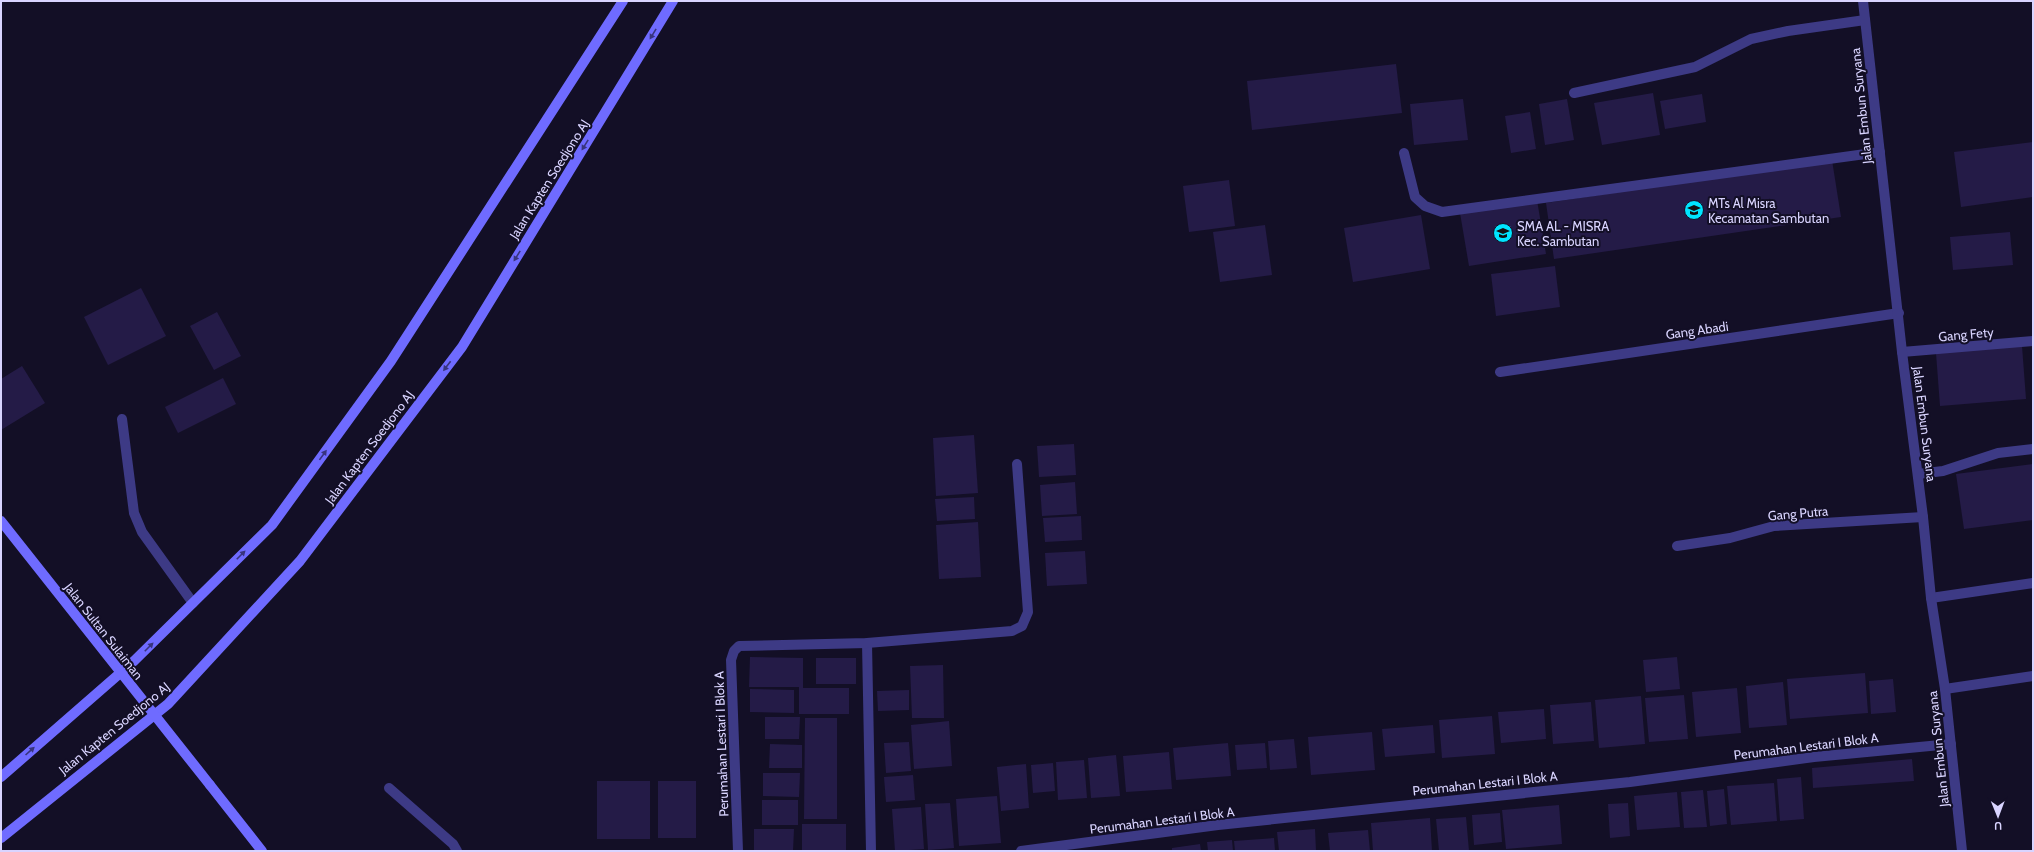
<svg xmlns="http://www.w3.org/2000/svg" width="2034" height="852" font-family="Cabin,sans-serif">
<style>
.building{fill:#241b47}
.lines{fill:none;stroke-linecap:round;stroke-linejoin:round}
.service{stroke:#3d3a85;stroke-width:10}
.minor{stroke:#3d3a85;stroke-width:10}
.tertiary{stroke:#3d3a85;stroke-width:10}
.secondary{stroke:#6f6bff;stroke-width:10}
.secondary-bridge{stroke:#6f6bff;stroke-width:10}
.oneway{fill:#38347d}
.labels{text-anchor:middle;stroke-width:4;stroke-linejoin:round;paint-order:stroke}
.street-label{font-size:13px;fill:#d9d4ff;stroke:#130f26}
.poi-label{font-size:13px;fill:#d9d4ff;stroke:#130f26;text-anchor:start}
</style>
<rect width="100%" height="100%" fill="#130f26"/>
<!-- building -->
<g class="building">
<polygon points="1396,64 1402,113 1252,130 1247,81"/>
<polygon points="1653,93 1660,135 1602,145 1594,103"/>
<polygon points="1702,94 1706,122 1665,129 1660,101"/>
<polygon points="1463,99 1468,140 1414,145 1410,104"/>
<polygon points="1567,99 1574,140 1545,145 1539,104"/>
<polygon points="1530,112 1536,149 1511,153 1505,116"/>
<polygon points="2033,142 2033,197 1961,207 1954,152"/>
<polygon points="1832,160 1841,217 1554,259 1546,203"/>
<polygon points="1229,180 1235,226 1189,232 1183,186"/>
<polygon points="1537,200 1546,254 1469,266 1460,213"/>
<polygon points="1421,215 1430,269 1353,282 1344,228"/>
<polygon points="1265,225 1272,275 1220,282 1213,232"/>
<polygon points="2010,232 2013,265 1953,270 1950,237"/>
<polygon points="1555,266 1560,307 1496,316 1491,274"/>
<polygon points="141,288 166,336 108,365 84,317"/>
<polygon points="217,312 241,356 214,370 190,326"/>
<polygon points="2022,346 2026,399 1940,406 1936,353"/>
<polygon points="22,366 45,403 1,430 1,379"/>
<polygon points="223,378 236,404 178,433 165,407"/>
<polygon points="974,435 978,493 936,496 933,438"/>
<polygon points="1074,444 1076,475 1039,477 1037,446"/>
<polygon points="2033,464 2033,520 1964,529 1956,474"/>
<polygon points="1075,482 1077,514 1042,516 1040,485"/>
<polygon points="974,497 975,519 937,521 935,499"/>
<polygon points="1081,516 1082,540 1045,542 1043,518"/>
<polygon points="978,522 981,577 939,579 936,525"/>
<polygon points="1085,551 1087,584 1047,586 1045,553"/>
<polygon points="750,657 803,658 803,688 849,688 849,714 799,714 799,687 749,687"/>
<polygon points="1677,657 1680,689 1646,692 1643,660"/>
<rect x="816" y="658" width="40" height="26"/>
<polygon points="943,665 944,718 912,718 910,666"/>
<polygon points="1865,673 1868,713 1790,719 1787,679"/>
<polygon points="1893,679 1896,712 1871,714 1869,681"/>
<polygon points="1783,682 1787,725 1749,728 1746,686"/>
<polygon points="1737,688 1741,733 1696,737 1692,692"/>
<polygon points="750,689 794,690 794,713 750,712"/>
<polygon points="909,690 909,710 878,711 877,691"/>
<polygon points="1684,695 1688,739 1649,742 1645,698"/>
<polygon points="1641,696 1645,744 1599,748 1595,700"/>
<polygon points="1591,702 1594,741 1553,744 1550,705"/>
<polygon points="1544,709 1546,739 1501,743 1498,712"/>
<polygon points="1492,716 1495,754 1442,758 1439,720"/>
<polygon points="765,717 800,717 799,739 765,739"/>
<polygon points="805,718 837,718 837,819 804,819"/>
<polygon points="949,721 952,766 914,769 911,725"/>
<polygon points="1433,725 1435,753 1385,757 1382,729"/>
<polygon points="1372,732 1375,770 1311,775 1308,737"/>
<polygon points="1294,739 1297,768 1270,770 1268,741"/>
<polygon points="909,742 911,771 886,773 884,743"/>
<polygon points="1228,743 1231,776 1176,780 1173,748"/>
<polygon points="1265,743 1267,768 1237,770 1235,745"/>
<polygon points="770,744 802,745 802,768 769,768"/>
<polygon points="1169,752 1172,789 1126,792 1123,756"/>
<polygon points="1116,755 1120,796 1091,798 1088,758"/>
<polygon points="1912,759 1914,781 1813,788 1812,768"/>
<polygon points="1084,760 1087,798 1058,800 1056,762"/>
<polygon points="1053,763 1055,791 1033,793 1031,765"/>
<polygon points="1026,764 1029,808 1001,811 997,767"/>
<polygon points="763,773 800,773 799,797 763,796"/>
<polygon points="913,775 915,800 886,802 884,777"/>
<polygon points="1801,777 1804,819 1780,821 1777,779"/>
<rect x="597" y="781" width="53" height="58"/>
<rect x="658" y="781" width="38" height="57"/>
<polygon points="1774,783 1777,821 1731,825 1727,786"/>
<polygon points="1724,789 1727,824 1710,826 1707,791"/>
<polygon points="1703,790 1707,827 1684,828 1681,792"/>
<polygon points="1677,792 1680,827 1637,830 1634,796"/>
<polygon points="997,796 1001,843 959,846 956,799"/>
<rect x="762" y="800" width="36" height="25"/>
<polygon points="950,803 954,848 928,850 925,804"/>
<polygon points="1628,803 1630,836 1610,838 1608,804"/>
<polygon points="1559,805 1562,844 1506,849 1502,810"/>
<polygon points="921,807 924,849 895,851 892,809"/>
<polygon points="1500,813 1502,842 1474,845 1472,815"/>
<polygon points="1466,817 1469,851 1439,851 1436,819"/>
<polygon points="1430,818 1432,851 1373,851 1371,823"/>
<rect x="802" y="824" width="44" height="27"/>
<polygon points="754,829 794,829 793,851 754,851"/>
<polygon points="1315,829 1316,851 1279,851 1277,832"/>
<polygon points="1368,830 1370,851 1330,851 1328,833"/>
<polygon points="1274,838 1275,851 1235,851 1234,841"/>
<polygon points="1232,840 1233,851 1208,851 1207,842"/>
<polygon points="1200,844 1201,851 1172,851 1172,848"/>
</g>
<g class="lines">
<!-- service -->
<g class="service">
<polyline points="1404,153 1415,197 1425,206 1442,212 1880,152"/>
<polyline points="1945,689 2033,676"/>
</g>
<!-- minor -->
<g class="minor">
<polyline points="1574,93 1695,67 1751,39 1788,31 1865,20"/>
<polyline points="1902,352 2033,341"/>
<polyline points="1500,372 1899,313"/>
<polyline points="122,419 134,513 142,532 193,603"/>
<polyline points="1918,474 1943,471 1998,453 2033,449"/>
<polyline points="1677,546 1730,538 1774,526 1923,517"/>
<polyline points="1931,598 2033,583"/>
<polyline points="867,643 871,851"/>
<polyline points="389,788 453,844 457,851"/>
<polyline points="738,851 731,660 734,651 739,646 867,643 1012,631 1022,626 1028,612 1017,464"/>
<polyline points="1021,851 1218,825 1630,782 1814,757 1951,744"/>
</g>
<!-- tertiary -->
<polyline class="tertiary" points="1863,1 1902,352 1923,517 1931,598 1945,689 1962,851"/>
<!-- secondary -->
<g class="secondary">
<polyline points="1,777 134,661 272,525 391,361 623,1"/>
<polyline points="210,785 262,851"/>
<polyline points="1,838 168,704 300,561 462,347 673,1"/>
</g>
<!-- secondary-bridge -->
<polyline class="secondary-bridge" points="1,521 210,785"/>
</g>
<!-- one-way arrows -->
<defs><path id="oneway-solid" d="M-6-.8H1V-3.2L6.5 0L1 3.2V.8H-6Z"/></defs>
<g class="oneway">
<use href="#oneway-solid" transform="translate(653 34) rotate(121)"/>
<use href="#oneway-solid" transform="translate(585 145) rotate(122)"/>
<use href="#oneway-solid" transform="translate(517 256) rotate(122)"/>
<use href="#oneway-solid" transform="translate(447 366) rotate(127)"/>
<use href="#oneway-solid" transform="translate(323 455) rotate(-54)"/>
<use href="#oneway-solid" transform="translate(241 555) rotate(-45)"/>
<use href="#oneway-solid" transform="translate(149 647) rotate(-45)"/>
<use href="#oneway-solid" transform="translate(30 751) rotate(-42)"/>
</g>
<!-- icons -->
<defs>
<symbol id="school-disc" viewBox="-11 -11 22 22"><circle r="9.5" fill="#00e5ff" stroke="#130f26"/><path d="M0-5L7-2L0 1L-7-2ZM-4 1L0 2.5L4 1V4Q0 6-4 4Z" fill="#111"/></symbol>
</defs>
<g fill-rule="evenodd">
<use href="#school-disc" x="1683" y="199" width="22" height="22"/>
<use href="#school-disc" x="1492" y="222" width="22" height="22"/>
</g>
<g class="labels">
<!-- street labels -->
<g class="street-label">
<text transform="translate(1861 106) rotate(-96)" y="5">Jalan Embun Suryana</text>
<text transform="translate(549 179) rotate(-58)" y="5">Jalan Kapten Soedjono AJ</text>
<text transform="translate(1697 330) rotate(-8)" y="5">Gang Abadi</text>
<text transform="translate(1966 334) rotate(-5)" y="5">Gang Fety</text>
<text transform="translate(1925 424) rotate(83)" y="5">Jalan Embun Suryana</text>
<text transform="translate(369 447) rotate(-53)" y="5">Jalan Kapten Soedjono AJ</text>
<text transform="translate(1798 513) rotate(-5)" y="5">Gang Putra</text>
<text transform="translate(104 631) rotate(52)" y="5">Jalan Sultan Sulaiman</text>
<text transform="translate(114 728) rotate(-39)" y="5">Jalan Kapten Soedjono AJ</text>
<text transform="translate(721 744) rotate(-92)" y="5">Perumahan Lestari I Blok A</text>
<text transform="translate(1806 746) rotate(-7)" y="5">Perumahan Lestari I Blok A</text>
<text transform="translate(1938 749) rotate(-96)" y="5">Jalan Embun Suryana</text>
<text transform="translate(1485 783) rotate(-6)" y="5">Perumahan Lestari I Blok A</text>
<text transform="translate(1162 820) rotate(-7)" y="5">Perumahan Lestari I Blok A</text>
</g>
<!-- poi labels -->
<g class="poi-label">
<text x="1708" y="208">MTs Al Misra<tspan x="1708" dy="15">Kecamatan Sambutan</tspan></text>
<text x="1517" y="231">SMA AL - MISRA<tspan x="1517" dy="15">Kec. Sambutan</tspan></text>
</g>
</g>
<!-- border -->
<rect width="2034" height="852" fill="none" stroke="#d9d4ff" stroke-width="4"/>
<!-- north arrow -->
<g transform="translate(1998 816) rotate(179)" stroke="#130f26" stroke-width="3" paint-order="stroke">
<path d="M0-3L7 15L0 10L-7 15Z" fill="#d9d4ff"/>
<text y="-6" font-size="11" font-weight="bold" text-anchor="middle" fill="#d9d4ff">U</text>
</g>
</svg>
